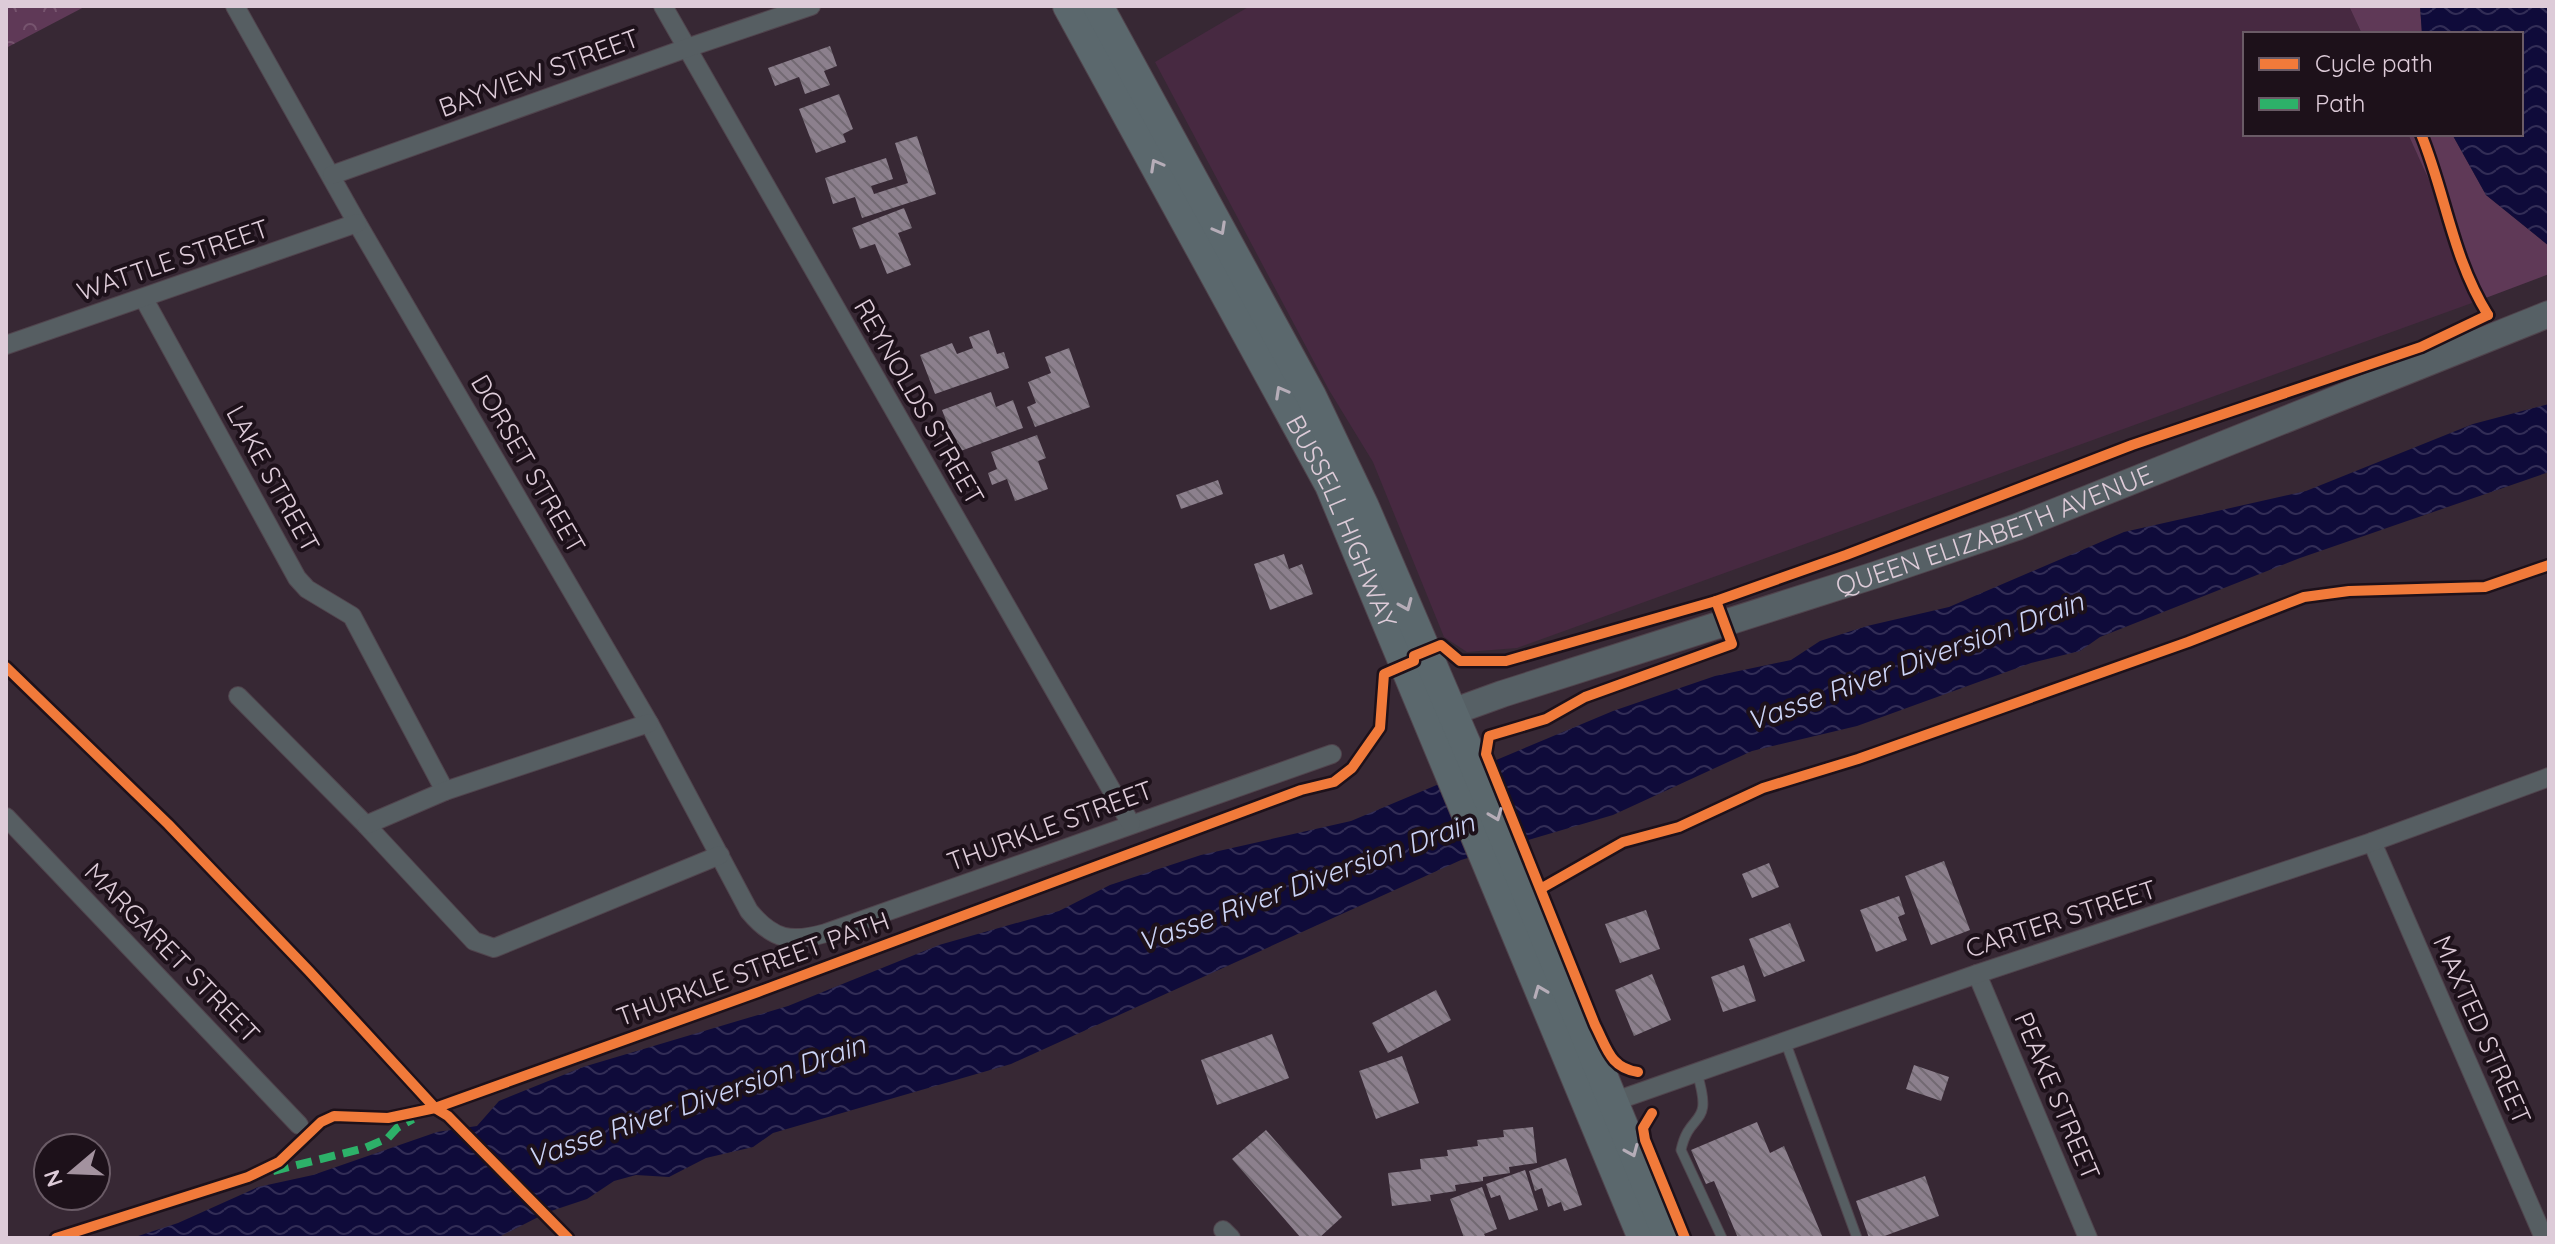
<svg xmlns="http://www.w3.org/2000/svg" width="2555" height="1244" font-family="Quicksand,sans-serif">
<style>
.built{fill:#472941}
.grass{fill:#5f3957}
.park{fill:url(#park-crowns)}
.water{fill:url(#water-waves)}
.building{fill:url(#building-back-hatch)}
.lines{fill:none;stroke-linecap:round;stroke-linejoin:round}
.lane-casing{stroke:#50444d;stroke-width:11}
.street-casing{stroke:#50444d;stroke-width:20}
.secondary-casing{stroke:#50444d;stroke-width:28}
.primary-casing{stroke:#50444d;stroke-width:32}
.lane{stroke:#565e62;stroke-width:9}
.street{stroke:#565e62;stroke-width:18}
.secondary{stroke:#566065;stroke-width:26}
.primary{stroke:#5b686d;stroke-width:30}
.quiet{stroke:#2db169;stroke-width:8;stroke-dasharray:16 8;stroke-linecap:butt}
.cycleway-casing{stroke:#1d111a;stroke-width:15}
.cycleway{stroke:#f17a3a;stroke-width:10}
.oneway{stroke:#b6adb8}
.labels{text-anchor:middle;stroke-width:8;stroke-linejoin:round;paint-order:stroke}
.street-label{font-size:26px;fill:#ddcbd8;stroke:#1d111a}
.water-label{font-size:28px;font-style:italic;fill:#cbd3f6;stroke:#1d111a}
</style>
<defs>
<pattern id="park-crowns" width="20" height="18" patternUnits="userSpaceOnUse" patternTransform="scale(2)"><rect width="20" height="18" fill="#5f3957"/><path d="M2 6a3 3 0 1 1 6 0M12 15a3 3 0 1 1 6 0" fill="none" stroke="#76546e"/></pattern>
<pattern id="water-waves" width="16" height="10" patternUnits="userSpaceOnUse" patternTransform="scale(2)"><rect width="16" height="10" fill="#0f0b3a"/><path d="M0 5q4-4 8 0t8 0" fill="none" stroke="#322d56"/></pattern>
<pattern id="building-back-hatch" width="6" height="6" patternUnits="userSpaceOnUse" patternTransform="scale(2)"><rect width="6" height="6" fill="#8c808d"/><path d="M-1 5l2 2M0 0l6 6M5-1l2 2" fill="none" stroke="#726972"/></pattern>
</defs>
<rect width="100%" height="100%" fill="#372834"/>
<!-- built -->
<polygon class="built" points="1250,6 2349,6 2362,34 2245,34 2245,134 2408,134 2483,299 1517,648 1467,652 1444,637 1373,462 1329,390 1155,62"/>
<!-- grass -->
<g class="grass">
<polygon points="2349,6 2420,6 2422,34 2362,34"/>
<polygon points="2408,134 2452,134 2486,195 2549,246 2549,274 2483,299"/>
</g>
<!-- park -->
<polygon class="park" points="6,6 86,6 6,48"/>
<!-- water -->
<g class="water">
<polygon points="2420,6 2547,6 2549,246 2486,195 2452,134 2521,134 2521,34 2422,34"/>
<polygon points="2549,404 2549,472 2300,558 2100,637 2080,651 2031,663 1857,726 1752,751 1613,815 1461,860 1011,1064 773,1133 753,1147 706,1158 669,1177 636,1175 614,1181 587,1199 548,1212 497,1238 132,1238 178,1223 258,1187 313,1175 437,1132 477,1126 499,1101 583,1067 788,1006 939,945 1059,911 1110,885 1201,855 1351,821 1613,711 1715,676 1791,660 1820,641 1867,626 1949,607 2124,532 2306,491 2473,424"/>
</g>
<!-- building -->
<g class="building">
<polygon points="830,46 837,66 824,71 830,85 805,94 799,77 775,86 768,68"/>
<polygon points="839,94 853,129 843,134 846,142 816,153 799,109"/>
<polygon points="917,136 936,194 862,218 855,197 833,204 825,178 886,158 893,179 871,186 874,194 908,183 895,143"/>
<polygon points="904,208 912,228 898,233 911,265 887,274 875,244 860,249 852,228"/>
<polygon points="989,330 997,354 1004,352 1009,368 935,394 920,355 952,343 957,354 973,348 969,337"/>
<polygon points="1069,348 1090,407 1035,427 1027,407 1036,403 1028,382 1051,373 1045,357"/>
<polygon points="991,392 996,407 1013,400 1023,428 958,452 942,410"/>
<polygon points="1037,435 1046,458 1038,461 1048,489 1015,501 1007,479 992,485 988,473 997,469 991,452"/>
<polygon points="1218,480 1223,494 1181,509 1176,495"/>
<polygon points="1284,554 1289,569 1302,564 1313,594 1270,610 1254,564"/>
<polygon points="1944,861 1970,930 1931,945 1905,876"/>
<polygon points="1769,863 1779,887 1752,898 1742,874"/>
<polygon points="1899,896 1905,914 1898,917 1907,940 1876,952 1860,910"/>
<polygon points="1646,910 1660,949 1620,963 1605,924"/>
<polygon points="1790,923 1805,961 1764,977 1749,939"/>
<polygon points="1744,965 1756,1001 1723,1012 1711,977"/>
<polygon points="1652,974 1671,1020 1634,1036 1615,990"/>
<polygon points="1436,990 1451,1020 1388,1053 1372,1023"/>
<polygon points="1272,1034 1289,1078 1217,1105 1201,1060"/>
<polygon points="1402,1056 1419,1103 1376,1119 1359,1071"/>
<polygon points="1914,1065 1949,1077 1941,1101 1906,1089"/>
<polygon points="1757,1122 1770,1153 1784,1146 1823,1238 1738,1238 1714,1181 1706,1184 1691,1150"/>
<polygon points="1533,1127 1537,1163 1509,1167 1510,1173 1483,1177 1483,1181 1455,1185 1456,1191 1430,1195 1431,1201 1392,1206 1388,1173 1421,1169 1420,1159 1448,1156 1447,1150 1478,1146 1477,1140 1504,1137 1503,1130"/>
<polygon points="1266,1130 1342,1217 1319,1238 1301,1238 1232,1159"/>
<polygon points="1566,1158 1582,1205 1564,1211 1561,1202 1548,1207 1542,1188 1535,1191 1529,1171"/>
<polygon points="1525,1170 1538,1210 1509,1220 1500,1195 1491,1198 1486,1184"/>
<polygon points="1925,1176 1939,1216 1879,1238 1869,1238 1856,1201"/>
<polygon points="1482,1187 1497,1229 1484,1234 1486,1238 1464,1238 1450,1199"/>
</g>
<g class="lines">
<defs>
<g id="lane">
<polyline points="1785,1041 1857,1238"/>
<path d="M 1697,1073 C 1714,1129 1690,1109 1681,1150 L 1722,1238"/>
</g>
<g id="street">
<path d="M 235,6 L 357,223 L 649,723 L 749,911 C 773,940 791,943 826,933 L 1332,754"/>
<polyline points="663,6 1131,824"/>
<polyline points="332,175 687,48 811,6"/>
<polyline points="144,299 297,578 307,589 352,616 445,791"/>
<polyline points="6,345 357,223"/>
<polyline points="238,696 366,825 474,941 494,948 720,855"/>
<polyline points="6,817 299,1125"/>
<polyline points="366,825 445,791 649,723"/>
<polyline points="2372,842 2544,1238"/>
<polyline points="1977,974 2088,1238"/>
<polyline points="1604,1105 1977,974 2372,842 2549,777"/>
<polyline points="1223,1230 1231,1238"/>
</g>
<g id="secondary">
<path id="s1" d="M 1433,719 L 1502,694 L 1875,575 L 2017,527 L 2549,314"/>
</g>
<g id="primary">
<path id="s2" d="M 1068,6 L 1330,485 L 1643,1238"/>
<polyline points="1098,6 1311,396 1364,507 1473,761 1669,1238"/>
</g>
</defs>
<!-- lane casing -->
<use href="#lane" class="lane-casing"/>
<!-- street casing -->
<use href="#street" class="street-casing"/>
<!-- secondary casing -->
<use href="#secondary" class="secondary-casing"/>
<!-- primary casing -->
<use href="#primary" class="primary-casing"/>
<!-- lane -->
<use href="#lane" class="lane"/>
<!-- street -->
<use href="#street" class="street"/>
<!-- secondary -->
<use href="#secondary" class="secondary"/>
<!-- primary -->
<use href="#primary" class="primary"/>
<!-- quiet -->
<polyline class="quiet" points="273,1171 365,1148 388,1138 397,1128 413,1119"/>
<defs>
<g id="cycleway">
<path d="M 2421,134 C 2446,195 2452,257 2488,315"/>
<polyline points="6,667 168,824 309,971 435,1108 448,1116 568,1238"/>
<polyline points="1542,888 1623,842 1679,827 1763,788 1858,759 2188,642 2304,597 2349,591 2485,587 2549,565"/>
<path d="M 1638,1072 C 1610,1068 1607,1048 1595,1025 L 1486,754 L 1489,736 L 1546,719 L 1585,697 L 1732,644 L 1716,601"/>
<polyline points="1652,1113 1643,1128 1645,1140 1685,1238"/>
<polyline points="56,1238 248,1177 279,1162 321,1122 334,1116 388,1118 435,1108 758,992 1301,790 1334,782 1352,768 1380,728 1384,674 1414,661 1414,656 1441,645 1460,661 1506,661 1716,601 1846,555 2132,445 2421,347 2488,315"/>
</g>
</defs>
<!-- cycleway casing -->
<use href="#cycleway" class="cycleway-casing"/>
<!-- cycleway -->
<use href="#cycleway" class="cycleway"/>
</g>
<!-- one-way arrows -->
<defs><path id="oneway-chevron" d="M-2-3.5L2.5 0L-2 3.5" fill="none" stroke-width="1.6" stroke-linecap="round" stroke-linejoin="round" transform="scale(2)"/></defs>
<g class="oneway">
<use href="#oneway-chevron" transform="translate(1156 165) rotate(-119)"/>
<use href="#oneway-chevron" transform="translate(1220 229) rotate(61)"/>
<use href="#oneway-chevron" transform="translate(1281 392) rotate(-119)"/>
<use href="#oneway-chevron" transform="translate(1406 605) rotate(67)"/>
<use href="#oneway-chevron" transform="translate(1496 815) rotate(68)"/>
<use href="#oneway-chevron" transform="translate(1540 991) rotate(-112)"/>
<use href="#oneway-chevron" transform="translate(1632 1151) rotate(67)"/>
</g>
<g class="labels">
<!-- street labels -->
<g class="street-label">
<text transform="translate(539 73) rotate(-20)" y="9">BAYVIEW STREET</text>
<text transform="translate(173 260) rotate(-19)" y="9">WATTLE STREET</text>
<text transform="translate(919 402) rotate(60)" y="9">REYNOLDS STREET</text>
<text transform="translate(528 464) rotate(60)" y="9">DORSET STREET</text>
<text transform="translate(273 479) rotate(61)" y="9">LAKE STREET</text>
<text dy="9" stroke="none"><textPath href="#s2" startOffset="584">BUSSELL HIGHWAY</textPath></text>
<text dy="9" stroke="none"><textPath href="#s1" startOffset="592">QUEEN ELIZABETH AVENUE</textPath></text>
<text transform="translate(1050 826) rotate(-20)" y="9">THURKLE STREET</text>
<text transform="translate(2061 919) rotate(-18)" y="9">CARTER STREET</text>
<text transform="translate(172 953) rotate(46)" y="9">MARGARET STREET</text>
<text transform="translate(753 969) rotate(-20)" y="9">THURKLE STREET PATH</text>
<text transform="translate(2482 1030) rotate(66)" y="9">MAXTED STREET</text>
<text transform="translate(2057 1096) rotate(67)" y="9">PEAKE STREET</text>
</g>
<!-- water labels -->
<g class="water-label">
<text transform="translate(1915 661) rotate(-20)" y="10">Vasse River Diversion Drain</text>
<text transform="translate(1306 882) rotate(-20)" y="10">Vasse River Diversion Drain</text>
<text transform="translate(696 1101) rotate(-19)" y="10">Vasse River Diversion Drain</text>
</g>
</g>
<!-- border -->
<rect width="2555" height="1244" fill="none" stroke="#ddcbd8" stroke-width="16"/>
<!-- legend -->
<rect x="2243" y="32" width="280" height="104" fill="#1d111a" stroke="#6a5b66" stroke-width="2"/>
<rect x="2259" y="58" width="40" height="12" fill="#f17a3a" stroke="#6a5b66" stroke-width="2"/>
<text x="2315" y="72" font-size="24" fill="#ddcbd8">Cycle path</text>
<rect x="2259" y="98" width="40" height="12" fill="#2db169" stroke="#6a5b66" stroke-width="2"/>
<text x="2315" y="112" font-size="24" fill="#ddcbd8">Path</text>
<!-- north arrow -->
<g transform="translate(72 1172) rotate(251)"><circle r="38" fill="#1d111a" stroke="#6a5b66" stroke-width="2"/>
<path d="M0-6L14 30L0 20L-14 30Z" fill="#a3929f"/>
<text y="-12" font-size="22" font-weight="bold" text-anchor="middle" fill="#ddcbd8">N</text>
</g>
</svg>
